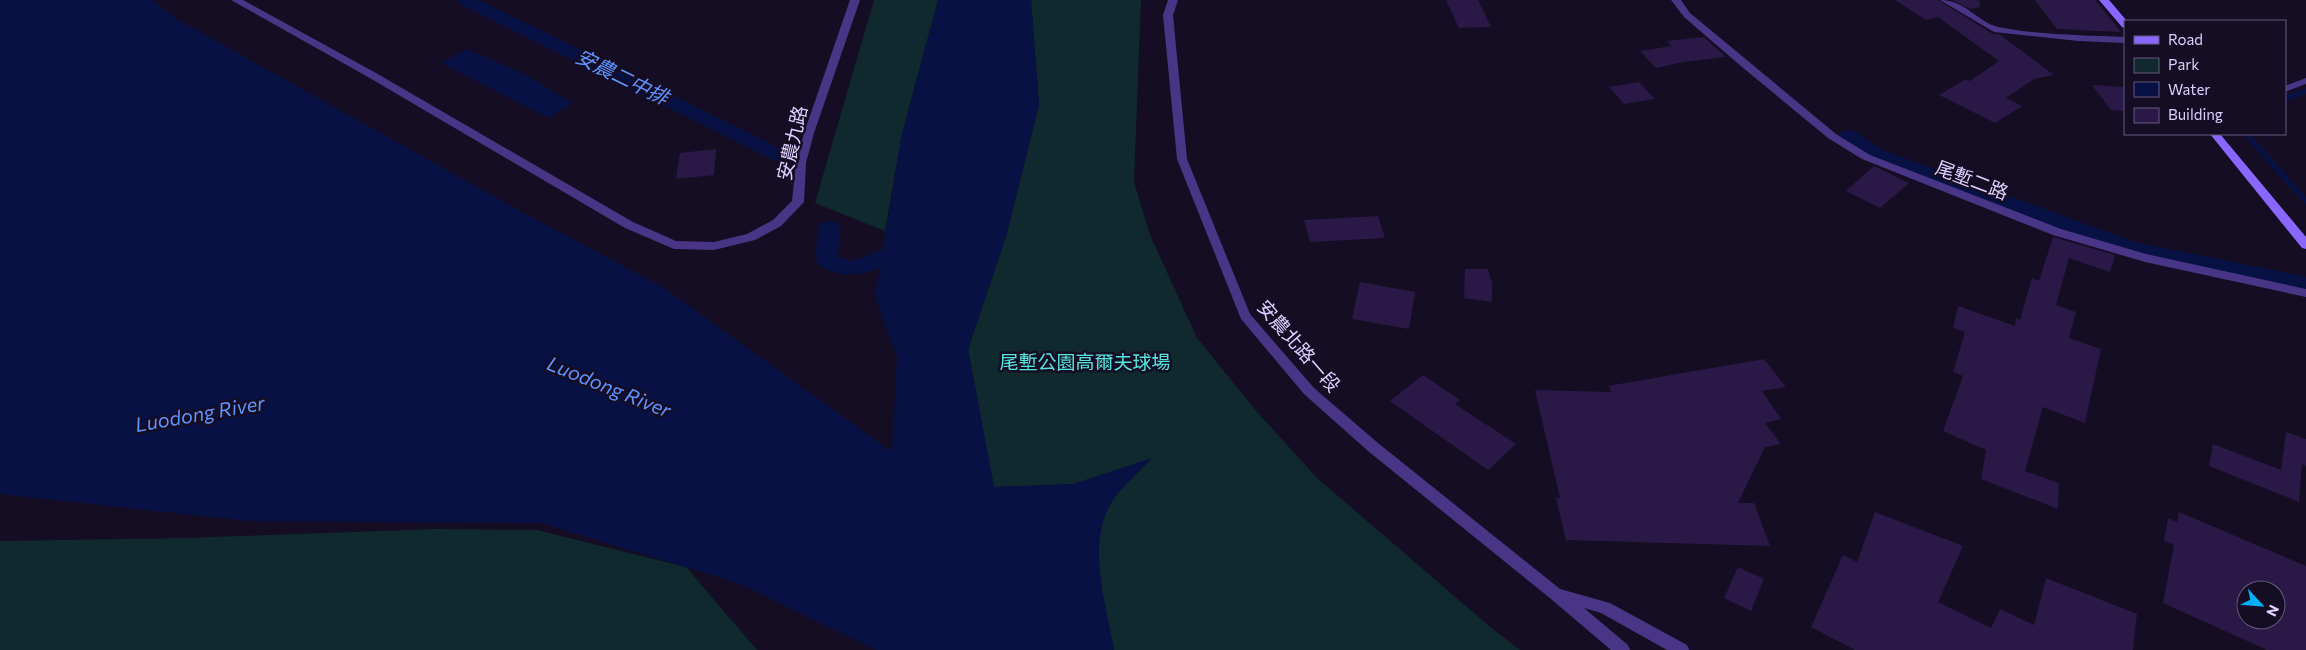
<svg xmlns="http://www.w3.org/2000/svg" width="2306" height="650" font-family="Commissioner,'Noto Sans TC',sans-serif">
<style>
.green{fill:#0f292e}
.water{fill:#071143}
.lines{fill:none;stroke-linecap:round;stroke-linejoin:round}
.stream{stroke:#071143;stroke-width:5.5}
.canal{fill:#071143;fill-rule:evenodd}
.building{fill:#2a1846;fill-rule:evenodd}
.minor{fill:#483586;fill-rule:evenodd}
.secondary{fill:#8967ff;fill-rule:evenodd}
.labels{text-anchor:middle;stroke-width:5;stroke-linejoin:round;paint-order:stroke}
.street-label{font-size:19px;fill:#ded0ff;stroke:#150d24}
.park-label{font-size:19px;fill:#55e6de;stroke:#150d24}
.water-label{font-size:20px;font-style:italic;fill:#5e94ff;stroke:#150d24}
</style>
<rect width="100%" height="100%" fill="#150d24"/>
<!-- green -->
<g class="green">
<polygon points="874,0 938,0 902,134 885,231 815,203"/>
<path d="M 1031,0 L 1141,0 L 1134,182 L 1150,235 L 1197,338 L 1257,412 L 1317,478 L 1489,626 L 1520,650 L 1114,650 C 1105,602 1084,542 1114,498 C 1124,484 1139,472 1151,459 L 1073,484 L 994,487 L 968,349 L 1007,233 L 1039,105 Z"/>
<polygon points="436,529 537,530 686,567 757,650 0,650 0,541 185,538"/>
</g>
<!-- water -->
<g class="water">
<path d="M 0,0 L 152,0 L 175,18 L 511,206 L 664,288 L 892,452 L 897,357 L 875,297 L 902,134 L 938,0 L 1031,0 L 1039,105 L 1007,233 L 968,349 L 994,487 L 1074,484 L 1152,458 C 1140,471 1126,483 1115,497 C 1084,538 1106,604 1114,650 L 876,650 L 738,583 L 541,523 L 249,521 L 0,494 Z"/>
<polygon points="467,49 526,75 572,103 549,118 441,63"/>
</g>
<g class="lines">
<!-- stream -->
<g class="stream">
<polyline points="2285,99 2306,91"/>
<polyline points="2246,134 2306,201"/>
</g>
<!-- canal -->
<g class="canal">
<polygon points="457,0 480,0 785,151 788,155 785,159 778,161 771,159 460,4"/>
<polygon points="1849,130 1856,132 1882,150 2135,242 2306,277 2306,293 2123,254 1868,158 1839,136 1842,132"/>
<path d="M 829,221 L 837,223 L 840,228 L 838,257 L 848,260 L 856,260 L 903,241 L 918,243 L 921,248 L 918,253 C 884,262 864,283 828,270 C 819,266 816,264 816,254 C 817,243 816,232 821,223 Z"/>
</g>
</g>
<!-- building -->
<g class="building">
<polygon points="1446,0 1478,0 1491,27 1459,28"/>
<polygon points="1895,0 1938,0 1993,34 1999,34 2054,75 2034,79 2006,98 2022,106 1995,123 1939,95 1966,79 1970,81 1999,61 1938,17 1926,20"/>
<polygon points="1952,0 1979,0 1980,7 1970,9"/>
<polygon points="2035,0 2095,0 2121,32 2057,29"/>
<polygon points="1704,37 1726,57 1683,62 1656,68 1640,51 1671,46 1667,41"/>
<polygon points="1639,82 1655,99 1624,104 1609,87"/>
<polygon points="2092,85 2125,87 2125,111 2111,110"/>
<polygon points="716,149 714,175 676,179 680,153"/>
<polygon points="1874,166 1909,183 1880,208 1846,191"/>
<polygon points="1378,216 1385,238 1310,242 1304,220"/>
<polygon points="2053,237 2115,255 2110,272 2069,258 2056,305 2076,312 2069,338 2101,349 2085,423 2043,407 2025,471 2059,483 2058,509 1981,479 1986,450 1943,431 1963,376 1953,372 1965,332 1953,328 1958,306 2015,326 2016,318 2020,320 2032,278 2039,281"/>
<polygon points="1465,269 1488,269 1492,283 1492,302 1464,298"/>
<polygon points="1360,282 1415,292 1409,329 1352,319"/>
<polygon points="1764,359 1786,387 1762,391 1781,419 1765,423 1781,444 1765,447 1738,503 1754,503 1770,546 1566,540 1556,498 1560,498 1535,390 1612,392 1608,386"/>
<polygon points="1423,375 1460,400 1455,404 1516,444 1488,470 1390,401"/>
<polygon points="2286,432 2306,439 2306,466 2302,464 2299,502 2209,466 2213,444 2281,470"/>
<polygon points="1875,512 1963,546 1938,602 1991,628 2000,609 2034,625 2046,578 2137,614 2133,650 1855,650 1811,627 1843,555 1857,562"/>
<path d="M 2179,512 L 2306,566 L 2306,650 L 2267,650 L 2163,603 L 2174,545 L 2164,541 L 2168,518 L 2177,522 ZM 2246,590 L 2276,590 L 2276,620 L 2246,620 Z"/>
<polygon points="1738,567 1764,579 1751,611 1724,598"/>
</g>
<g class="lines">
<!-- minor -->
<g class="minor">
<polygon points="231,0 243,0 376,73 633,222 676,241 714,242 747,234 773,220 792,201 796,163 804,133 850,0 860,0 814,133 806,163 804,202 781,226 755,240 714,250 674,249 625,228 368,77"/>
<polygon points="1168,0 1178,0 1173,15 1187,159 1250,314 1314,388 1378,443 1560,589 1610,603 1687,645 1689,650 1667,650 1601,613 1584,608 1628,645 1630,650 1611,650 1551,599 1368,451 1304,394 1241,319 1177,159 1163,15"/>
<polygon points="1671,0 1681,0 1690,13 1836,134 1870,155 2061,229 2146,254 2306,289 2306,297 2145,262 2053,235 1862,159 1828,138 1742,67 1684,17"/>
<path d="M 1940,0 C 1965,0 1978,22 1998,27 C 2038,35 2085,35 2125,37 L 2125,43 L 2078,41 L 1994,32 Z"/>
<polygon points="2306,78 2306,84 2285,92 2285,86"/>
</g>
<!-- secondary -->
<g class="secondary">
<polygon points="2099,0 2109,0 2127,21 2125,21 2125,28 2122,27"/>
<polygon points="2210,134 2220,134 2306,237 2306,249 2302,248"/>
</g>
</g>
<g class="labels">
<!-- street labels -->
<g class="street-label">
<text transform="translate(792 143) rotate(-77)" y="7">安農九路</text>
<text transform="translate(1972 180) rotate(21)" y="7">尾塹二路</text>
<text transform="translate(1299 346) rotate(49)" y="7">安農北路一段</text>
</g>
<!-- park labels -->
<g class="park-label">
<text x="1085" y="369">尾塹公園高爾夫球場</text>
</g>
<!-- water labels -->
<g class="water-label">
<text transform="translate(622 77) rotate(26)" y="7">安農二中排</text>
<text transform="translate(609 387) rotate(22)" y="7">Luodong River</text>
<text transform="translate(200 414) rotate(-10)" y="7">Luodong River</text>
</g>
</g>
<!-- legend -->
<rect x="2124" y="20" width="162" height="115" fill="#150d24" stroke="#655b7c"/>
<rect x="2134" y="36" width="25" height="8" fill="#8967ff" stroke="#655b7c"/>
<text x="2168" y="45" font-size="15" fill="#ded0ff">Road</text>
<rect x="2134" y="58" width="25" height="15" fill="#0f292e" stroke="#655b7c"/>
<text x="2168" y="70" font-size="15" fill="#ded0ff">Park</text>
<rect x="2134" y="82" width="25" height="15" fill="#071143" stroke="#655b7c"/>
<text x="2168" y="95" font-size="15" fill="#ded0ff">Water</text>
<rect x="2134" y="108" width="25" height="15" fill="#2a1846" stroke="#655b7c"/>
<text x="2168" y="120" font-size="15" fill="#ded0ff">Building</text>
<!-- north arrow -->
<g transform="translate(2261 605) rotate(116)"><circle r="24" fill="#150d24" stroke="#655b7c"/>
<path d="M0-4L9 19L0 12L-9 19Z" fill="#00b0fb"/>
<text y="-8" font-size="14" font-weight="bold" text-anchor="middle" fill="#ded0ff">N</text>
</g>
</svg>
